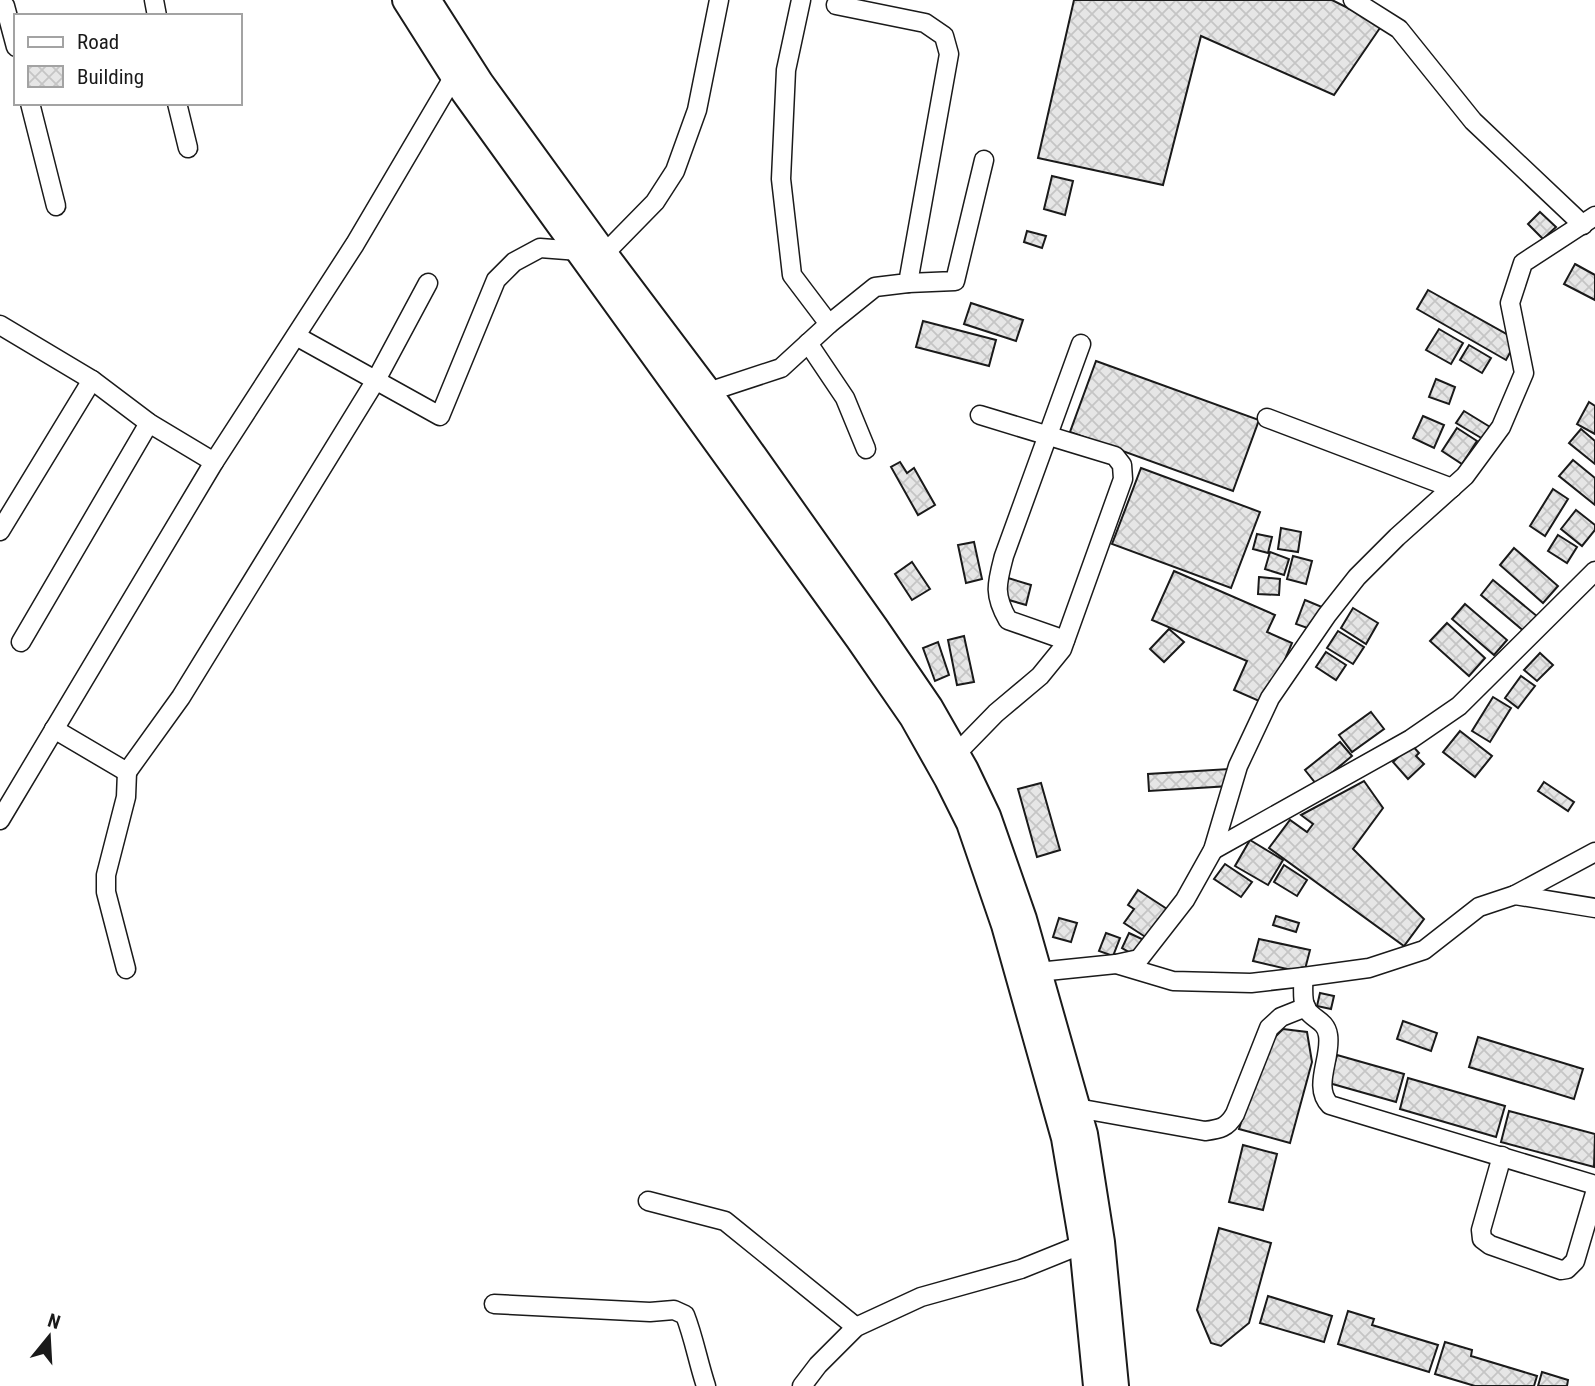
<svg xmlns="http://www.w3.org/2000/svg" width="1595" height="1386" font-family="'Roboto Condensed',sans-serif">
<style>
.building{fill:url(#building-cross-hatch);stroke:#1a1a1a;stroke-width:2}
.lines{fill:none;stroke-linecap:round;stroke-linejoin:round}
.minor-casing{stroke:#1a1a1a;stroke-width:21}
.highway-casing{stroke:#1a1a1a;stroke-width:30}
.minor{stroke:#fff;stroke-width:18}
.highway{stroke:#fff;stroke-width:26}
</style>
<defs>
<pattern id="building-cross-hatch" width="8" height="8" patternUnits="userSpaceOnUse" patternTransform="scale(1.75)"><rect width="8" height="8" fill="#e6e6e6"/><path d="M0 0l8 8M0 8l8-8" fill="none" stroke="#c5c5c5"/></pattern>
</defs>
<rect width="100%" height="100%" fill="#fff"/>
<!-- building -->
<g class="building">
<polygon points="1074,0 1332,0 1382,25 1334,95 1201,36 1163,185 1038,158"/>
<polygon points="1052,176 1073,181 1065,215 1044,209"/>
<polygon points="1540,212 1556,227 1543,239 1528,224"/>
<polygon points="1027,231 1046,236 1042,248 1024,242"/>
<polygon points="1575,264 1595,275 1595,300 1564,284"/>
<polygon points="1428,290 1517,340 1506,360 1417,309"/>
<polygon points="971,303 1023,320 1016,341 964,324"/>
<polygon points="923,321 996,340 989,366 916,347"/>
<polygon points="1439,329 1463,343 1451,364 1426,350"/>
<polygon points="1469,345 1491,358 1482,373 1460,360"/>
<polygon points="1096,361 1259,420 1233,491 1070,432"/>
<polygon points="1436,379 1455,387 1449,404 1429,397"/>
<polygon points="1589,402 1595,406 1595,434 1577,424"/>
<polygon points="1464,411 1495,430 1488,442 1456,423"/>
<polygon points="1423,416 1444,425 1434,448 1413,438"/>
<polygon points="1457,428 1477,441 1462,464 1442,451"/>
<polygon points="1581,429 1595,441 1595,464 1569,443"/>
<polygon points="1573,460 1595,478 1595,505 1559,476"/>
<polygon points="900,462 907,473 914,468 935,505 918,515 891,467"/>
<polygon points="1141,468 1260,512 1231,588 1112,544"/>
<polygon points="1553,489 1568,499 1545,536 1530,526"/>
<polygon points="1576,510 1595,525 1595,530 1582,546 1561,529"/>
<polygon points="1281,528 1301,532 1298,552 1278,549"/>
<polygon points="1257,534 1272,537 1268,553 1253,549"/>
<polygon points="1558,535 1577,547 1567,563 1548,551"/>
<polygon points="974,542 982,579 966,583 958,545"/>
<polygon points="1514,548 1558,586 1543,603 1500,565"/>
<polygon points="1270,552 1289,559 1284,575 1265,569"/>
<polygon points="1293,556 1312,561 1306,584 1287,579"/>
<polygon points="912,562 930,589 912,600 895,574"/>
<polygon points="1174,571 1275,615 1267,632 1292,643 1266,704 1234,690 1247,661 1152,620"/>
<polygon points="1259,577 1280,579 1279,595 1258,594"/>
<polygon points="1008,578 1031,585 1026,605 1002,598"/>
<polygon points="1493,580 1538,617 1525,632 1481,595"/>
<polygon points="1305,600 1322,607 1313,630 1296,624"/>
<polygon points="1465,604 1507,640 1494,655 1452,619"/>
<polygon points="1353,608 1378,623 1366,644 1341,628"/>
<polygon points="1447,623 1485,658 1469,676 1430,641"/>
<polygon points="1169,629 1184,642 1164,662 1150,649"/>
<polygon points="1338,631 1364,647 1353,664 1327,648"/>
<polygon points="964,636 974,682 957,685 948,640"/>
<polygon points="938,642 949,675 935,681 923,648"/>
<polygon points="1326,652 1346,665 1336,680 1316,667"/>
<polygon points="1540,653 1553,665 1537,681 1524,670"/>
<polygon points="1521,676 1535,686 1518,708 1505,698"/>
<polygon points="1493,697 1511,708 1490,742 1472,731"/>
<polygon points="1371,712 1384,729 1352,752 1339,735"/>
<polygon points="1460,731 1492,756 1475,777 1443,752"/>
<polygon points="1340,742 1352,756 1317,785 1305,770"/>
<polygon points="1411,744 1419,753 1416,756 1424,764 1408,779 1393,762"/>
<polygon points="1229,769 1230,786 1149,791 1148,774"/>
<polygon points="1364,781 1383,808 1353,849 1424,919 1404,946 1269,848 1290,820 1307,832 1313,824 1301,815"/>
<polygon points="1544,782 1574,802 1568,811 1538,791"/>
<polygon points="1041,783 1060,850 1037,857 1018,789"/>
<polygon points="1250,840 1283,860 1268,885 1235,866"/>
<polygon points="1225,864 1252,882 1241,897 1214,879"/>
<polygon points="1284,865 1307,880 1297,896 1274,882"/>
<polygon points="1138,890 1167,909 1147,938 1124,923 1134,909 1128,905"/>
<polygon points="1276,916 1299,923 1296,932 1273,925"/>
<polygon points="1059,918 1077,923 1071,942 1053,937"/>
<polygon points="1106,933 1120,938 1113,956 1099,951"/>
<polygon points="1129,933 1144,940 1136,956 1122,948"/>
<polygon points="1259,939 1310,950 1304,973 1253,961"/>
<polygon points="1320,993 1334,996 1331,1009 1317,1006"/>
<polygon points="1403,1021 1437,1033 1431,1051 1397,1039"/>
<polygon points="1283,1029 1307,1032 1312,1062 1290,1143 1239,1129 1263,1049"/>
<polygon points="1478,1037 1583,1069 1574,1099 1469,1067"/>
<polygon points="1337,1055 1404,1074 1396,1102 1329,1083"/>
<polygon points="1408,1078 1505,1106 1496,1137 1400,1109"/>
<polygon points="1509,1111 1595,1134 1594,1167 1501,1142"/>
<polygon points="1243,1145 1277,1154 1263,1210 1229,1202"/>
<polygon points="1219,1228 1271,1243 1249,1323 1221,1346 1211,1343 1197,1310"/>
<polygon points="1268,1296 1332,1316 1324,1342 1260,1323"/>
<polygon points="1348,1311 1374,1319 1372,1325 1438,1345 1429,1372 1338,1344"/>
<polygon points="1445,1342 1472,1350 1471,1356 1537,1376 1534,1386 1475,1386 1435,1374"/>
<polygon points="1542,1372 1568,1380 1567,1386 1538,1386"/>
</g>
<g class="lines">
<defs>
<g id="minor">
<polyline points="154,0 157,16"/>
<polyline points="1353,0 1399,29 1473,121 1583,225"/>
<polyline points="5,6 16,47"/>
<polyline points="30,103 56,206"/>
<polyline points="177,103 188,148"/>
<polyline points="604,254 655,202 675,171 697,110 719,0"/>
<polyline points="908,283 955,281 984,160"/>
<polyline points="829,324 875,287 908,283 949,54 944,36 925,23 836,5"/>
<polyline points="0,325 92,380 149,423 214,462"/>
<polyline points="296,336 440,416 496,280 514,262 540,248 579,251"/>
<polyline points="808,343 845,398 866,449"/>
<polyline points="708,392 781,368 829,324 792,275 781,179 786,70 801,0"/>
<polyline points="1267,418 1452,488"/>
<polyline points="0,531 92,380"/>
<path d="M 1065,640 L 1008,620 C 993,594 997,583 1004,556 L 1081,344"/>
<polyline points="21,642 149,423"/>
<polyline points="54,729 127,772 181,697 376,380 428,283"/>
<polyline points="956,754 996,713 1040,676 1062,649 1123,479 1122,465 1115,456 980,415"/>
<polyline points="0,820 214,462 355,244 454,76"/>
<polyline points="1213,850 1411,739 1459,706 1595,571"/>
<polyline points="1515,895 1595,852"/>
<polyline points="1116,964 1139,959 1185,900 1213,850 1238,766 1270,698 1327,615 1357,577 1397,537 1465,476 1501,427 1524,373 1510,303 1523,263 1595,216"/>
<polyline points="126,969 106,892 106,875 126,797 127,772"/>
<polyline points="1030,975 1038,972 1116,964 1173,981 1251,983 1303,977 1369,968 1424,950 1479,907 1515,895 1595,908"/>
<path d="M 1303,977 C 1304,987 1301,1001 1307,1010 C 1314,1020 1326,1021 1328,1035 C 1332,1057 1312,1087 1330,1105 L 1595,1185"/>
<path d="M 1077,1108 L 1205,1131 C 1220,1129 1227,1128 1235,1114 L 1269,1028 L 1281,1017 L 1306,1007"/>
<polyline points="1502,1156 1481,1230 1482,1239 1490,1245 1561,1270 1567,1269 1575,1261 1595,1193"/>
<polyline points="648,1201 725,1221 856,1327"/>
<path d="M 494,1304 L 650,1312 L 674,1310 L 685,1315 C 694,1338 698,1362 706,1386"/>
<polyline points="802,1386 818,1365 856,1327 921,1297 1021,1269 1083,1244 1091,1243"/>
</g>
<g id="highway">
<polyline points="406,0 465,93 859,639 913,717 948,779 970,823 1005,925 1065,1138 1083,1244 1097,1386"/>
<polyline points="427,0 480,83 604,254 708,392 875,628 929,707 965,770 987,816 1023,919 1084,1134 1101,1242 1115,1386"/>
</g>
</defs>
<!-- minor casing -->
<use href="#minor" class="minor-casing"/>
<!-- highway casing -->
<use href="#highway" class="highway-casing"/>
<!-- minor -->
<use href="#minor" class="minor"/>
<!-- highway -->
<use href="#highway" class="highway"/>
</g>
<!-- legend -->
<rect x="14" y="14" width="228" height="91" fill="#ffffff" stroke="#a3a3a3" stroke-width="2"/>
<rect x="28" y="37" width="35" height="10" fill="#ffffff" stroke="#a3a3a3" stroke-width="2"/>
<text x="77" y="49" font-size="21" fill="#1a1a1a">Road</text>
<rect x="28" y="66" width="35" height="21" fill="url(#building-cross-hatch)" stroke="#a3a3a3" stroke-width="2"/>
<text x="77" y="84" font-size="21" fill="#1a1a1a">Building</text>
<!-- north arrow -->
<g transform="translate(49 1337) rotate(18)" stroke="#ffffff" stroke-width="5" paint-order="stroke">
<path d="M0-5L12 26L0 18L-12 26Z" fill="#1a1a1a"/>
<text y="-10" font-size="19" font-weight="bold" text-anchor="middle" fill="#1a1a1a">N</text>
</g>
</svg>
